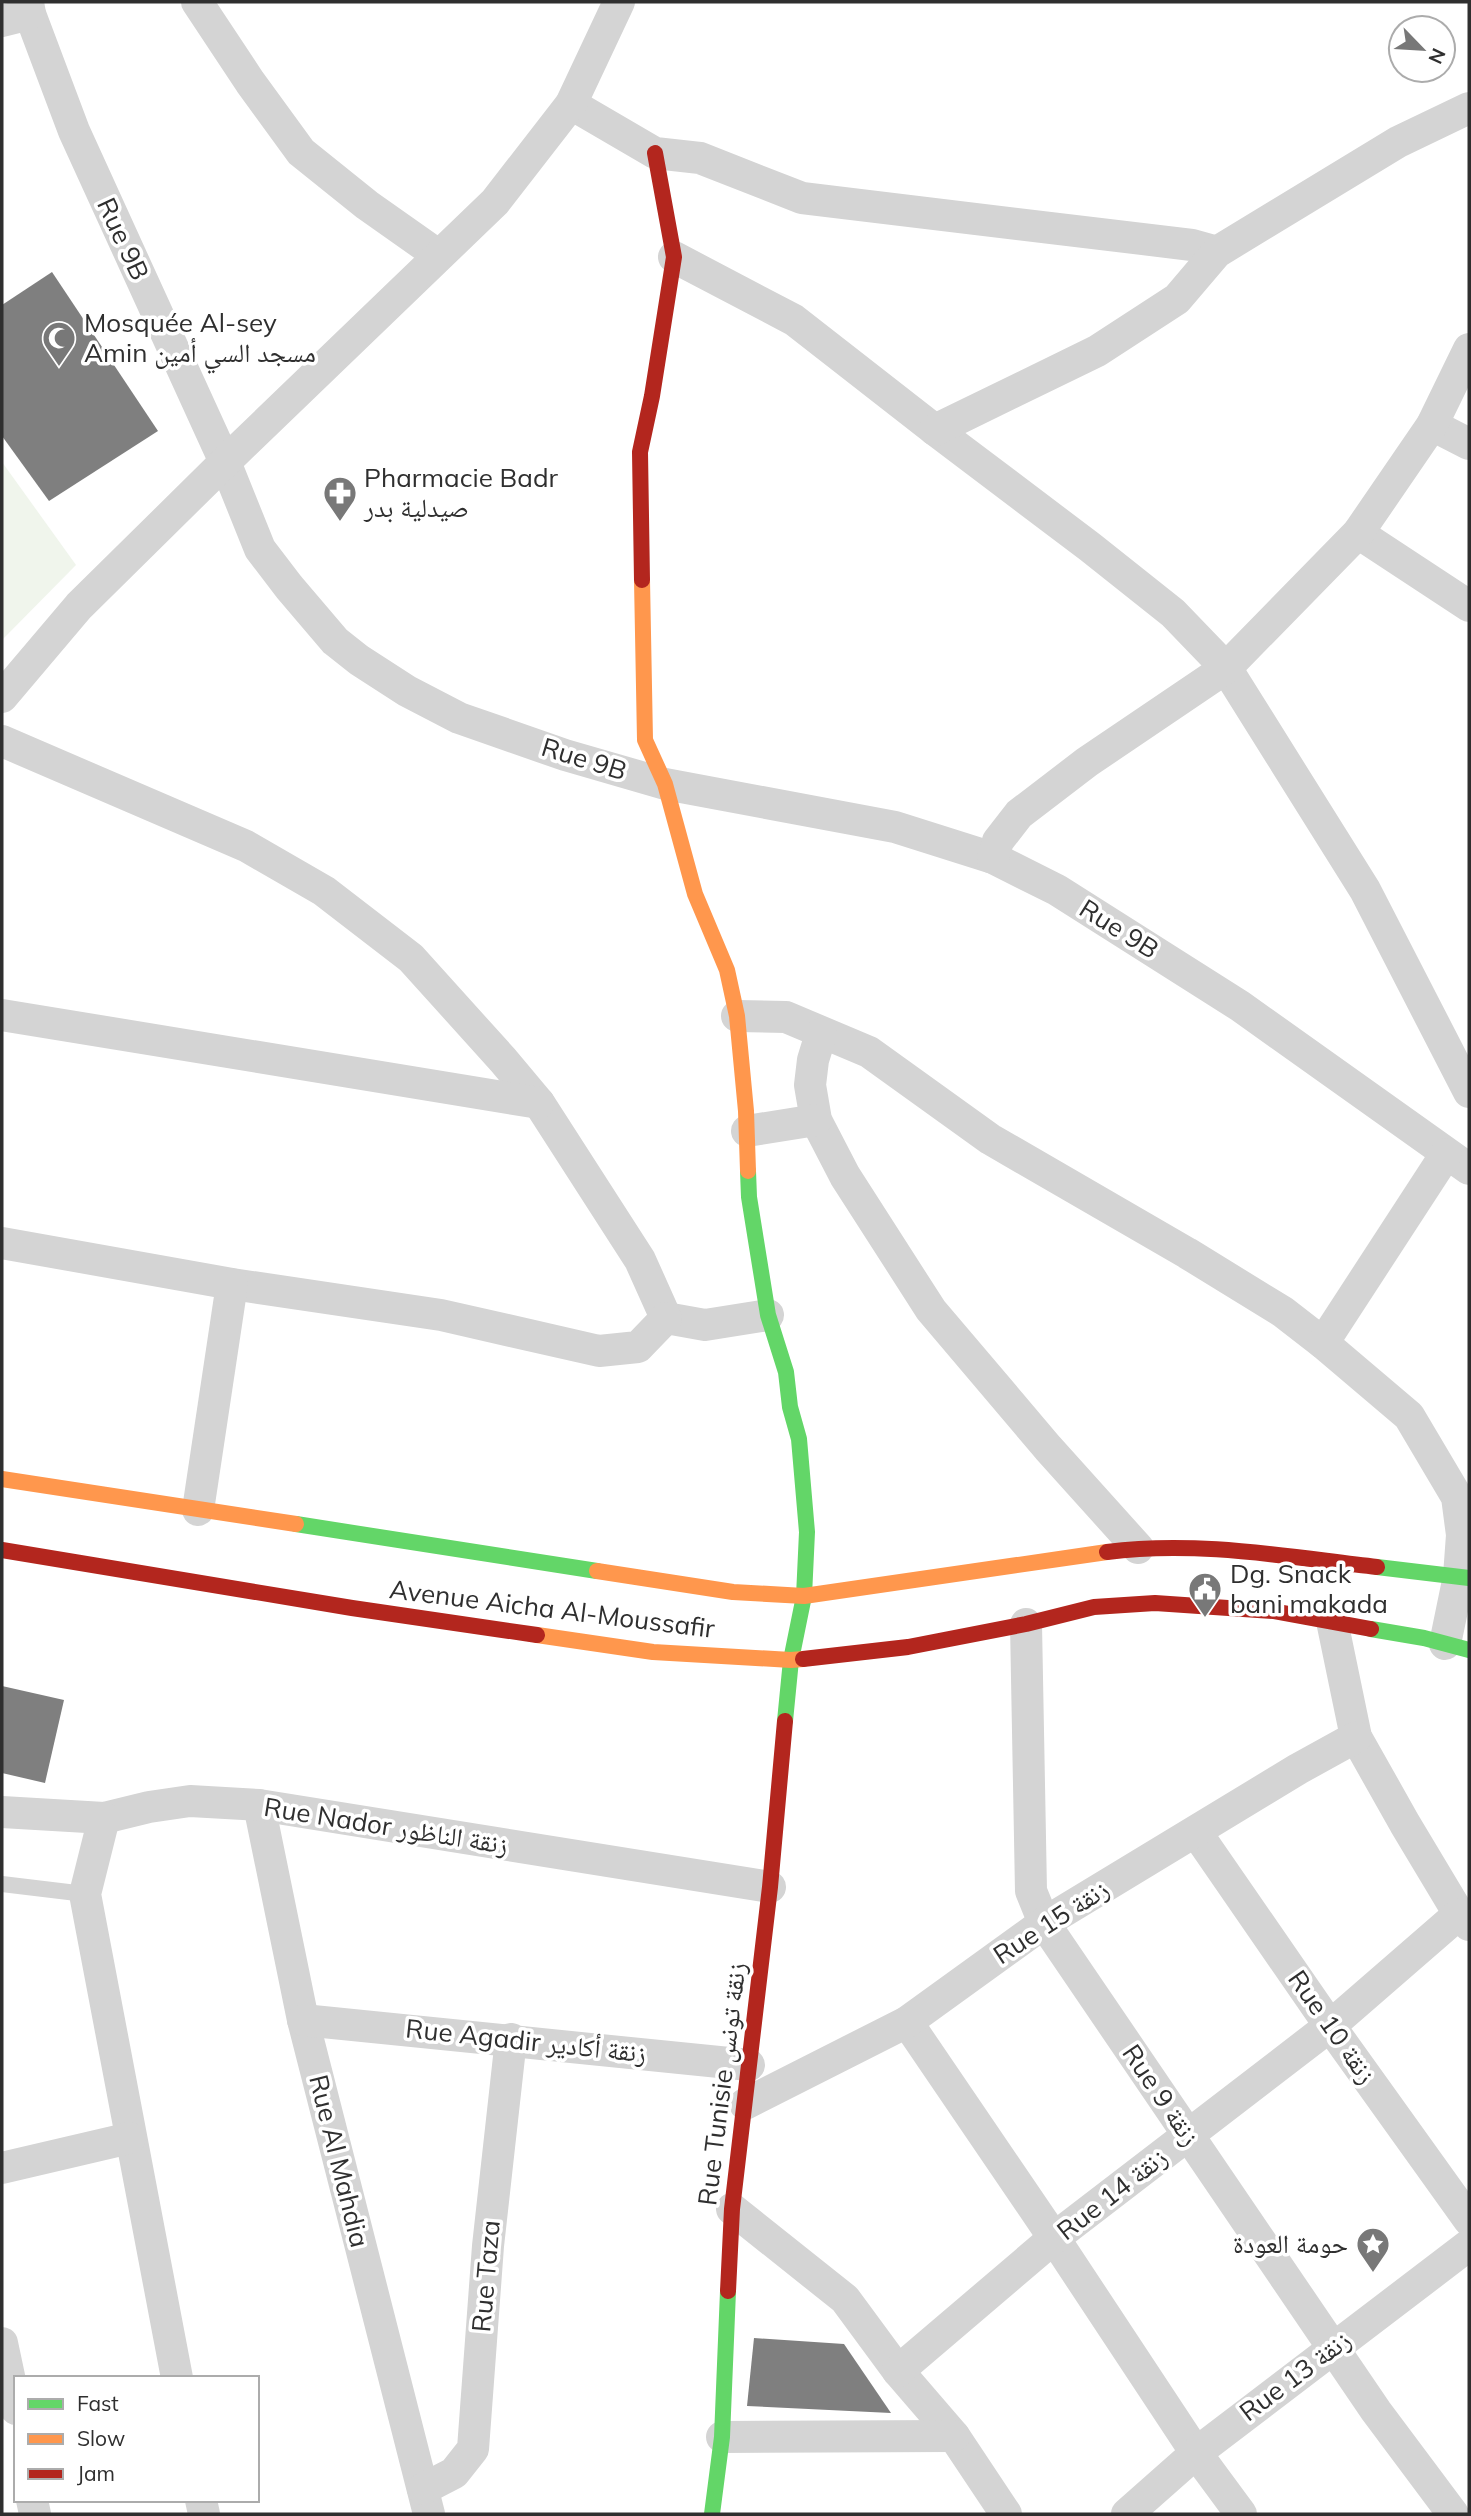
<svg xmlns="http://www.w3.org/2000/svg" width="1471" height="2516" font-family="Mulish,'Noto Naskh Arabic',sans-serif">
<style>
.green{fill:#f0f5ec}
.building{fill:#7f7f7f}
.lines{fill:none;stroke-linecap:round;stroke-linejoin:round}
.lane{stroke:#d4d4d4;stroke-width:16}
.street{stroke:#d4d4d4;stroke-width:32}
.fast{stroke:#63d668;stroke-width:16}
.slow{stroke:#ff974d;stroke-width:16}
.jam{stroke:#b3261e;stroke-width:16}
.labels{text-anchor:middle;stroke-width:7;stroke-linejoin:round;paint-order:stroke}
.street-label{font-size:26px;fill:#2f2f2f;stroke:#fff}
.poi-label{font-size:26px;fill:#2f2f2f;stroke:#fff;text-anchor:start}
</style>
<rect width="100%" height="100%" fill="#fff"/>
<!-- green -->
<polygon class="green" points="2,462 76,565 2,640"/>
<!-- building -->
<g class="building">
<polygon points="52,272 158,431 49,501 2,436 2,305"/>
<polygon points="2,1686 64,1700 45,1783 2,1773"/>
<polygon points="754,2338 844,2344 891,2413 747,2406"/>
</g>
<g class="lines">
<!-- lane -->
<polyline class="lane" points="2,1884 85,1894"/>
<!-- street -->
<g class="street">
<polyline points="28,2 30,14 74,131 225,462 260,549 289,587 335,641 359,660 407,691 459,718 565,755 665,784 895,827 993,858 1057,890 1240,1006 1469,1169"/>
<polyline points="197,2 250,82 301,152 367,205 438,255"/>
<polyline points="2,21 30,14"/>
<polyline points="571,104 655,153 700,158 802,198 1192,245 1217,252"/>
<polyline points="674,257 794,320 935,430 1090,547 1173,613 1226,668 1365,890 1469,1092"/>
<polyline points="1432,425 1469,444"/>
<polyline points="935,430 1097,351 1177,299 1217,252 1398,142 1469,108"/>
<polyline points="1358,533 1469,606"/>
<polyline points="2,697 79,606 225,462 495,202 571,104 619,2"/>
<polyline points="2,741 246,846 324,891 411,958 503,1060 539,1103 640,1260 666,1318 705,1325 768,1315"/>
<polyline points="993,858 998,841 1019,814 1087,762 1226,668 1358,533 1432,425 1469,349"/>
<polyline points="2,1015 539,1103"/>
<polyline points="737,1016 786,1017 869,1052 990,1139 1187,1253 1283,1312 1323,1343 1409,1416 1457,1497 1462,1535 1459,1576 1445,1644"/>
<polyline points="821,1034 813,1060 810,1085 816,1120 845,1176 931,1310 1048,1448 1138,1548"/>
<polyline points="747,1131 816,1120"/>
<polyline points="2,1243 232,1284 441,1315 599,1351 638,1347 666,1318"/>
<polyline points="1323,1343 1446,1154"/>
<polyline points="198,1510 232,1284"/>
<polyline points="1332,1621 1356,1737 1405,1824 1459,1914 1469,1925"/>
<polyline points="1026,1624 1031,1891 1044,1923 1376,2411 1453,2514"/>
<polyline points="259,1805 303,2020 429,2514"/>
<polyline points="2,1812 104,1818 149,1807 190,1801 259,1805 770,1887"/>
<polyline points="104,1818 85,1894 177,2378"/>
<polyline points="1196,1832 1330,2026 1469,2220"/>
<polyline points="303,2020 749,2065"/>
<polyline points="907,2022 1054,2238 1196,2453 1241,2514"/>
<polyline points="745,2104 907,2022 1044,1923 1298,1769 1356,1737"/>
<polyline points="2,2168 130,2138"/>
<polyline points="732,2209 845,2299 898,2371 954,2436 1006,2514"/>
<polyline points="2,2343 16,2409"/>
<polyline points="898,2371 1054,2238 1330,2026 1459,1914"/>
<polyline points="722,2437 954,2436"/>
<polyline points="423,2489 454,2473 473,2449 488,2246 511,2039"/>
<polyline points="32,2500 35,2514"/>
<polyline points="201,2500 204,2514"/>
<polyline points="1127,2514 1196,2453 1469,2245"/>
</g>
<!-- fast -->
<g class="fast">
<polyline points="748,1171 749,1197 768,1315 786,1372 790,1407 799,1439 807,1532 804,1596 791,1660 785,1721"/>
<polyline points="296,1524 597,1571"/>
<polyline points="1377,1567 1469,1578"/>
<polyline points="1371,1629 1424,1638 1469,1650"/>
<polyline points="712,2514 722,2437 728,2291"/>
</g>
<!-- slow -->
<g class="slow">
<polyline points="642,580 645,740 665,784 695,894 727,970 737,1016 746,1111 748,1171"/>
<polyline points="2,1479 296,1524"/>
<polyline points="597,1571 733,1592 804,1596 1107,1552"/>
<polyline points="537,1635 653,1652 791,1660 803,1659"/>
</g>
<!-- jam -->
<g class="jam">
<polyline points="642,580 640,452 652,396 674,257 655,153"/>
<polyline points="2,1550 352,1608 537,1635"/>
<path d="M 1107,1552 C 1197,1540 1288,1557 1377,1567"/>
<polyline points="803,1659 908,1647 1026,1624 1094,1607 1155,1603 1273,1611 1371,1629"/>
<polyline points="728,2291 732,2209 770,1887 785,1721"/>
</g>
</g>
<!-- icons -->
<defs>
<symbol id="mosque-pin" viewBox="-11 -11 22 30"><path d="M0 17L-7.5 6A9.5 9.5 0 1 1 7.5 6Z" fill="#787878" stroke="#fff"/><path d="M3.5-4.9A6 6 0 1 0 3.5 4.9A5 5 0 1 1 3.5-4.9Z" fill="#fff"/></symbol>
<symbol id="pharmacy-pin" viewBox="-11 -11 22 30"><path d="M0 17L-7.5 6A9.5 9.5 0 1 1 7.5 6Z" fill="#787878" stroke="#fff"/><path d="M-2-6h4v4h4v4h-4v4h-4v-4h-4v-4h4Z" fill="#fff"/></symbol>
<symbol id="civic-pin" viewBox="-11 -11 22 30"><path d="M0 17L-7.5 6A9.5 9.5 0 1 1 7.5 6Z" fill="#787878" stroke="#fff"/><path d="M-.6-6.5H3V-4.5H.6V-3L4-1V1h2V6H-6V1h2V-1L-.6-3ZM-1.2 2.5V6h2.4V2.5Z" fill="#fff"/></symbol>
<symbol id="sight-pin" viewBox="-11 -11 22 30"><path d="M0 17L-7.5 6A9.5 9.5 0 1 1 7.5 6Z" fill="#787878" stroke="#fff"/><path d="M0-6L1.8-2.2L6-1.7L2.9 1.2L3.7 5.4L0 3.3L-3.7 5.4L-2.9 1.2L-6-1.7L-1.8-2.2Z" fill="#fff"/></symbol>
</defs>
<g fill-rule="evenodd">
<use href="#mosque-pin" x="40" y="319" width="38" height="52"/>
<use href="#pharmacy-pin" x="321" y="474" width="38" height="52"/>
<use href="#civic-pin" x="1186" y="1570" width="38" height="52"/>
<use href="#sight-pin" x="1354" y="2225" width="38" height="52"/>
</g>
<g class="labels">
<!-- street labels -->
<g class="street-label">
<text transform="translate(123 239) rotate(65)" y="9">Rue 9B</text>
<text transform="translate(584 759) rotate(17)" y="9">Rue 9B</text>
<text transform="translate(1119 929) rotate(32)" y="9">Rue 9B</text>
<text transform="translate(552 1609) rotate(7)" y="9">Avenue Aicha Al-Moussafir</text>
<text transform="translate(386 1826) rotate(9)" y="9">Rue Nador زنقة الناظور</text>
<text transform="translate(1051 1922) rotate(-33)" y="9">Rue 15 زنقة</text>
<text transform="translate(1332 2027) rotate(55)" y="9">Rue 10 زنقة</text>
<text transform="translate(526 2041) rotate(6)" y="9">Rue Agadir زنقة أكادير</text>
<text transform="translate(722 2084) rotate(-83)" y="9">Rue Tunisie زنقة تونس</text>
<text transform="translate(1161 2095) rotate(56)" y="9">Rue 9 زنقة</text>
<text transform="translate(339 2161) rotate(76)" y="9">Rue Al Mahdia</text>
<text transform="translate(1112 2194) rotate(-38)" y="9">Rue 14 زنقة</text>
<text transform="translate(486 2276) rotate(-85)" y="9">Rue Taza</text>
<text transform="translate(1295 2376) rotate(-37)" y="9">Rue 13 زنقة</text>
</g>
<!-- poi labels -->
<g class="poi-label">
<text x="84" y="332">Mosquée Al-sey<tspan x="84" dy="30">Amin مسجد السي أمين</tspan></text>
<text x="364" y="487">Pharmacie Badr<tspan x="364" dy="30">صيدلية بدر</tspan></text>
<text x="1230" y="1583">Dg. Snack<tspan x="1230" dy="30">bani makada</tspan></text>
<text x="1348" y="2253" text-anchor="end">حومة العودة</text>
</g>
</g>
<!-- border -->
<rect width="1471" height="2516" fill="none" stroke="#2f2f2f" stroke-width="7"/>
<!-- legend -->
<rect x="14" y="2376" width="245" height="126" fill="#ffffff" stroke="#acacac" stroke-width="2"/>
<rect x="28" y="2399" width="35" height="10" fill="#63d668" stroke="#acacac" stroke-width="2"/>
<text x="77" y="2411" font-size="21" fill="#2f2f2f">Fast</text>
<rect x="28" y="2434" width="35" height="10" fill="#ff974d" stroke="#acacac" stroke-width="2"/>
<text x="77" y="2446" font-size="21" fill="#2f2f2f">Slow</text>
<rect x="28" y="2469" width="35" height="10" fill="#b3261e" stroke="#acacac" stroke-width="2"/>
<text x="77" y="2481" font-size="21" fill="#2f2f2f">Jam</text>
<!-- north arrow -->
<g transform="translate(1422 49) rotate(115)"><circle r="33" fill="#ffffff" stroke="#acacac" stroke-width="2"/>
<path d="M0-5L12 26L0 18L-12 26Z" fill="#787878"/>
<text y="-10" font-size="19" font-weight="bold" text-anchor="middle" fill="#2f2f2f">N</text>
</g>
</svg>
